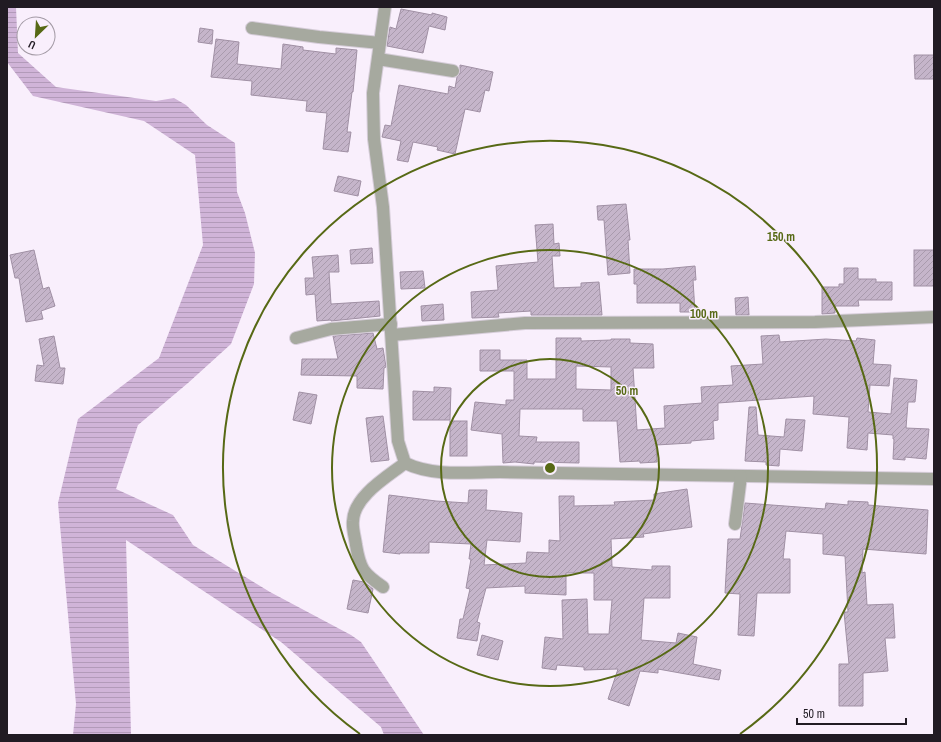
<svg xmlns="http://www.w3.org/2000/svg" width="941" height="742" font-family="'Archivo Narrow',sans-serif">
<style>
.water{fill:url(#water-rules)}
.building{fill:url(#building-hatch);stroke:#a090a4;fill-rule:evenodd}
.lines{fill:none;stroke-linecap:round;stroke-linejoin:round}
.street-casing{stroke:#d6cdd9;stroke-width:14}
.street{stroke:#a6a99f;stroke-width:12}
.ring{fill:none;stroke:#576915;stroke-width:2}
.centre{fill:#576915;stroke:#f9effc;stroke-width:2}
.ring-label{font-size:12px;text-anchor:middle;font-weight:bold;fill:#576915;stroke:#f9effc;stroke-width:3;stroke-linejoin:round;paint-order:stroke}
</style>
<defs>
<pattern id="water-rules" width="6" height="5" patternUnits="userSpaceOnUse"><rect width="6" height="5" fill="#d0b4d8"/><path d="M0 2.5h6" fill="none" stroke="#b29ab9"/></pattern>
<pattern id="building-hatch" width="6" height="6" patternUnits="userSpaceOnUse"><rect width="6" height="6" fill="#c5b5ca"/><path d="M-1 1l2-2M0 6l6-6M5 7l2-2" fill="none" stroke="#a99bad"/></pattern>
</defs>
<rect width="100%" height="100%" fill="#f9effc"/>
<!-- water -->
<polygon class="water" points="7,7 16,7 18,53 56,87 156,101 174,98 186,105 207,125 235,143 237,192 245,213 255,253 254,284 231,344 188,383 138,425 116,489 173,515 193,545 270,592 351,635 361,642 424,735 384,735 381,727 281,642 126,540 131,735 73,735 76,704 58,503 78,419 159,358 203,245 195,155 144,121 33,96 7,62"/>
<!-- building -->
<g class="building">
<polygon points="401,9 432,15 432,13 447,17 445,30 429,26 423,53 387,46 390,27 396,29"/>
<polygon points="200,28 213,30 212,44 198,42"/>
<polygon points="216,39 239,42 237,64 281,69 283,44 303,47 303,50 336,54 336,48 357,50 353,92 352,92 347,132 351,132 348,152 323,149 327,113 306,111 307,101 251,95 252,81 211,77"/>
<polygon points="914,55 934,55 934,79 915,79"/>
<polygon points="460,65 493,72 489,91 485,90 480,112 465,109 455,154 437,150 438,147 413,142 408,162 397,160 401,141 382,137 385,125 391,126 399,85 448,94 449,86 455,88 457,77 460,73"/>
<polygon points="338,176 361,181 358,196 334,191"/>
<polygon points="626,204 630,240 628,240 630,273 608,275 604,220 598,220 597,206"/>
<polygon points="553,224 554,244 559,243 560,256 552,256 554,288 581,287 581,283 599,282 602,315 531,315 531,311 498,313 499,317 472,318 471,292 498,290 496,266 538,262 535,225"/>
<polygon points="372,248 373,263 351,264 350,250"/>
<polygon points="34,250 43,289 49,287 55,306 41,311 43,319 26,322 19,278 15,278 10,255"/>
<rect x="914" y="250" width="20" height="36"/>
<polygon points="338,255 339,272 329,272 331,304 379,301 380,316 331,321 331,320 317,321 315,294 306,295 305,278 314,278 312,257"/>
<polygon points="695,266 696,280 693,280 695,312 680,312 680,303 637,303 637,284 634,284 634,269 663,269"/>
<polygon points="844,268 858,268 858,279 876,279 876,282 892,282 892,300 858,300 859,306 835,306 835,313 822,314 822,287 839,287 839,284 844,284"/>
<polygon points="423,271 425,288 401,289 400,272"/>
<polygon points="748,297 749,315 736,315 735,298"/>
<polygon points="443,304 444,320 422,321 421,306"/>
<polygon points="373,333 377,349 383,348 386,367 384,368 383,389 357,388 357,376 301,375 302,359 338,359 333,336"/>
<path d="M 779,335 L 780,342 L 826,339 L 856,341 L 857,338 L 875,340 L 873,364 L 891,365 L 889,386 L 870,385 L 868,412 L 891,414 L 894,378 L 917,380 L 915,402 L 908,402 L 906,428 L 929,429 L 926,459 L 905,457 L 905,460 L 893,459 L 894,439 L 893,439 L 893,435 L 868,433 L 867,450 L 847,448 L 849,417 L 813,414 L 814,396 L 718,403 L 718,420 L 713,421 L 714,439 L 691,441 L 691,443 L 656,445 L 657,462 L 640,463 L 640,461 L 620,462 L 617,421 L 583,421 L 583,409 L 520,409 L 519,436 L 537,437 L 536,442 L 579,442 L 579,463 L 534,462 L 534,464 L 515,462 L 503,463 L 502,434 L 471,430 L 475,402 L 506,405 L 506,400 L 514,400 L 514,371 L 480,371 L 480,350 L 500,350 L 500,360 L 527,360 L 527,379 L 556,379 L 556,338 L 581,338 L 581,341 L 611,340 L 611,339 L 630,339 L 630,343 L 653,344 L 654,368 L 633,368 L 637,430 L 665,428 L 664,406 L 702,403 L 701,387 L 733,385 L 731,366 L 763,364 L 761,336 ZM 576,366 L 611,367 L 611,390 L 576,389 Z"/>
<polygon points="54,336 60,368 65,368 63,384 35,381 37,365 44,366 39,339"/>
<polygon points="434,387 451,388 450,420 413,420 413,391 434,392"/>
<polygon points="299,392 317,395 311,424 293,420"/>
<polygon points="749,407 756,407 758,435 784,437 786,419 805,420 802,451 780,449 779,466 766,465 766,462 745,461"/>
<polygon points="383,416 389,460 371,462 366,418"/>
<rect x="450" y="421" width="17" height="35"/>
<polygon points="687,489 692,527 643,534 644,537 611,539 612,567 652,570 652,566 670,566 670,598 644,598 641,640 676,643 678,633 697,637 693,664 721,670 719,680 658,669 658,673 640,671 629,706 608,699 618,669 584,670 584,667 557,665 556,670 542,668 545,637 563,639 562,600 587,599 588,634 609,634 612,600 594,600 594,573 566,573 566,595 525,593 525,586 486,588 477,622 480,623 477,641 457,638 460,619 463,619 470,589 466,588 471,559 469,559 471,544 429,542 429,553 400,553 400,554 383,552 389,495 436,501 468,503 469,490 487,490 486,510 522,513 520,542 487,540 484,565 526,563 527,552 549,553 549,540 560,541 559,496 574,496 574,506 615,505 614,502 654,500 654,494"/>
<polygon points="848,501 868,502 868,505 928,510 926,554 863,549 862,573 865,572 867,605 893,604 895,638 885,638 888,671 863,673 863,706 839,706 839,664 849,664 844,612 848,612 845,556 823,554 823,534 786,531 783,559 790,559 790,593 757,593 754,636 738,635 740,594 725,593 728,539 740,539 745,503 825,509 826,503 848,505"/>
<polygon points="353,580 364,582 373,589 368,613 347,609"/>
<polygon points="482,635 503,641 498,660 477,655"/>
</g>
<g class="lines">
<defs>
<g id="street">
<path d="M 385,7 L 373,93 L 374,139 L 383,207 L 398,441 L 405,463 C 434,477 469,472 500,472 L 934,479"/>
<polyline points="252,28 319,37 380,43"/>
<polyline points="378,59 453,71"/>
<polyline points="392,335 525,323 815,322 934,317"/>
<polyline points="296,338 331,329 391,324"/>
<polyline points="735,524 741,476"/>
<path d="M 383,587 C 363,573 360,569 356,545 C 355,537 352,528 353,521 C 354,496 387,477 405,463"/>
</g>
</defs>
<!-- street casing -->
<use href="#street" class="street-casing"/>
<!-- street -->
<use href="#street" class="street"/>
</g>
<!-- distance rings -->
<g class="ring">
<circle cx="550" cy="468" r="109"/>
<circle cx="550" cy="468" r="218"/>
<path d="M360 734A327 327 0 1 1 740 734"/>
</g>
<circle cx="550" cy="468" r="6" class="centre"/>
<g class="ring-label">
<text x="781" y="241">150 m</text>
<text x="704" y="318">100 m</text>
<text x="627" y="395">50 m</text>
</g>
<!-- border -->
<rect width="941" height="742" fill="none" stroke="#211b23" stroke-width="16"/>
<!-- north arrow -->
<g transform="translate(36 36) rotate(205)"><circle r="19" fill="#f9effc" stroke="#a39aa5"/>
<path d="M0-3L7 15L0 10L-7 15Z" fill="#576915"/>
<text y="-6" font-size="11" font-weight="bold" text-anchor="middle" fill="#211b23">U</text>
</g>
<!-- scale -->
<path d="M797 718v6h109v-6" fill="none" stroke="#211b23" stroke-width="2"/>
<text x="803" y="718" font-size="12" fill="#211b23" stroke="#f9effc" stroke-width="3" paint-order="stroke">50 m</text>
</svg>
